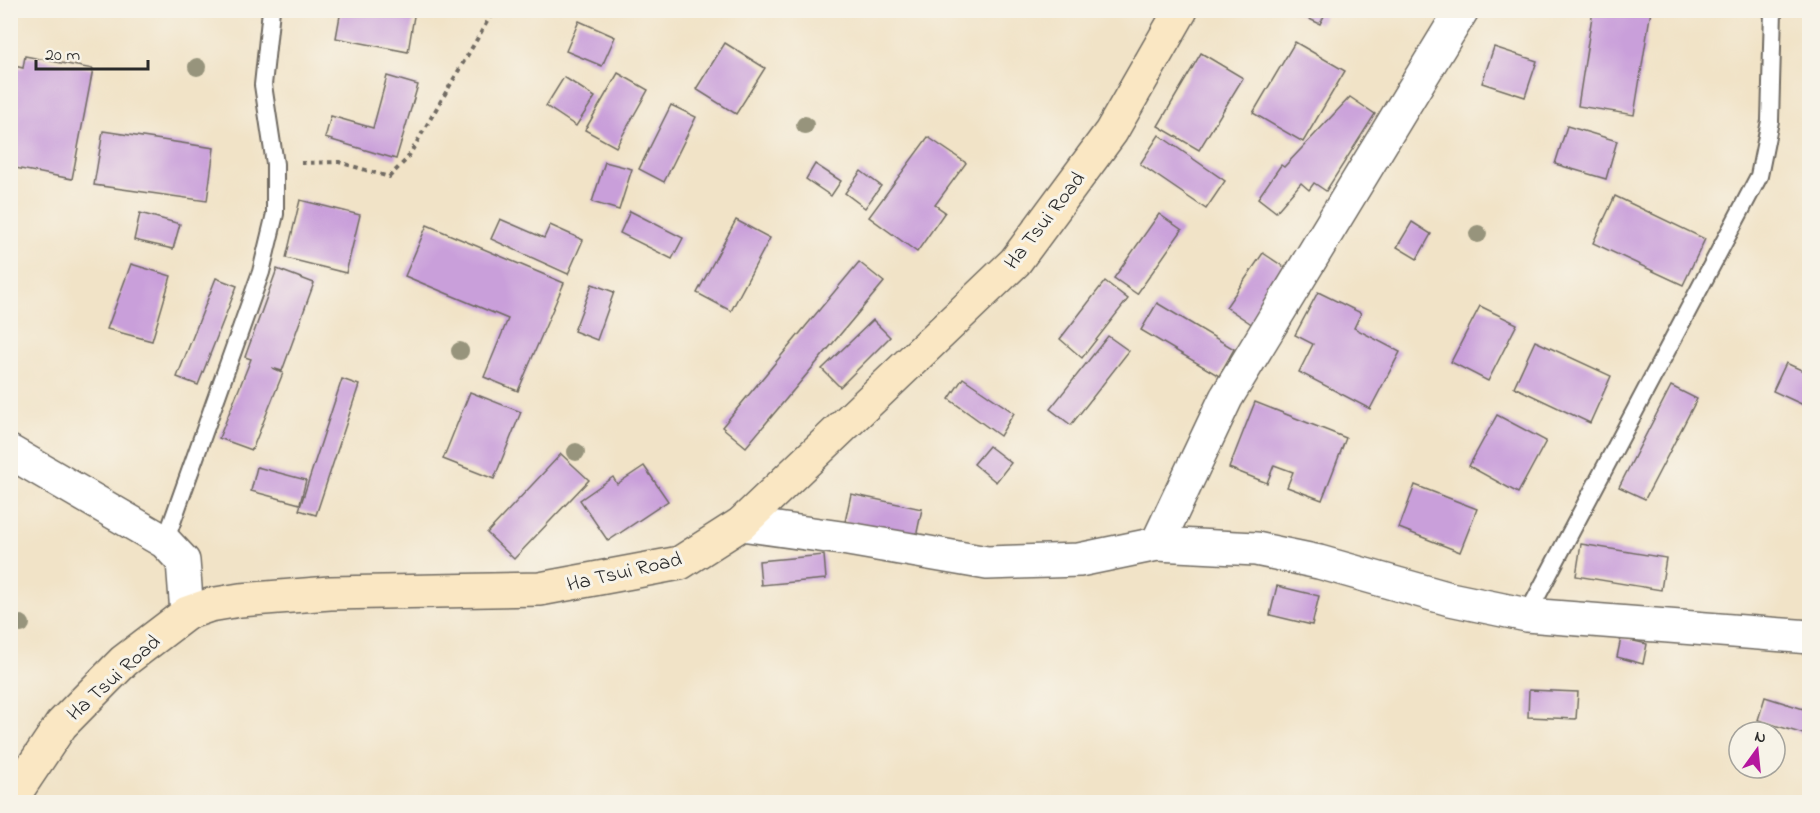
<svg xmlns="http://www.w3.org/2000/svg" width="1820" height="813" font-family="'Indie Flower',sans-serif">
<style>
.building{fill:#c99fda}
.lines{fill:none;stroke-linecap:round;stroke-linejoin:round}
.lane-casing{stroke:#706b62;stroke-width:20}
.street-casing{stroke:#706b62;stroke-width:36}
.secondary-casing{stroke:#706b62;stroke-width:36}
.path{stroke:#706b62;stroke-width:4;stroke-dasharray:4.5 4.5;stroke-linecap:butt}
.lane{stroke:#fff;stroke-width:16}
.street{stroke:#fff;stroke-width:33}
.secondary{stroke:#fae7c3;stroke-width:33}
.tree{fill:#97947c}
.labels{text-anchor:middle;stroke-width:6;stroke-linejoin:round;paint-order:stroke}
.street-label{font-size:21px;fill:#2b2b2b;stroke:#f7f3e8}
</style>
<rect width="100%" height="100%" fill="#f7f3e8"/>
<filter id="ink" filterUnits="userSpaceOnUse"><feTurbulence type="fractalNoise" baseFrequency=".0167" numOctaves="2"/><feDisplacementMap in="SourceGraphic" scale="12" xChannelSelector="R" yChannelSelector="G"/><feConvolveMatrix kernelMatrix="1 2 1 2 8 2 1 2 1" color-interpolation-filters="sRGB"/></filter>
<filter id="wash" filterUnits="userSpaceOnUse"><feTurbulence type="fractalNoise" baseFrequency=".008" numOctaves="4" result="noise"/><feDisplacementMap in="SourceGraphic" scale="24" xChannelSelector="R" yChannelSelector="G"/><feGaussianBlur stdDeviation="1.35" result="paint"/><feColorMatrix in="noise" values="0 0 0 0 0 0 0 0 0 0 0 0 0 0 0 0 0 1.4 0 .05"/><feComposite in="paint" operator="in"/></filter>
<g filter="url(#wash)">
<rect width="100%" height="100%" fill="#f1e3c7"/>
<g id="blocks">
<!-- building -->
<g class="building">
<polygon points="341,10 415,10 408,52 336,38"/>
<polygon points="1290,10 1327,10 1320,24"/>
<polygon points="1593,10 1651,10 1634,115 1578,106"/>
<polygon points="579,21 615,37 602,66 566,51"/>
<polygon points="1295,42 1345,71 1303,142 1253,113"/>
<polygon points="725,43 765,68 736,114 696,89"/>
<polygon points="1494,47 1537,61 1525,97 1482,83"/>
<polygon points="1201,53 1243,78 1199,150 1158,126"/>
<polygon points="25,56 93,69 72,179 10,167 10,110 15,111 17,98 10,96 10,65 23,68"/>
<polygon points="618,73 648,90 616,147 585,130"/>
<polygon points="387,76 418,85 396,159 325,138 331,116 373,128"/>
<polygon points="564,77 595,97 576,126 546,106"/>
<polygon points="1350,97 1375,114 1326,191 1314,183 1309,190 1301,183 1276,212 1258,198 1281,165 1284,167"/>
<polygon points="671,105 696,117 664,182 639,169"/>
<polygon points="1567,126 1617,141 1606,179 1555,164"/>
<polygon points="103,131 214,148 207,201 94,185"/>
<polygon points="1159,135 1225,181 1206,209 1140,164"/>
<polygon points="928,137 966,163 935,205 945,212 917,252 869,217"/>
<polygon points="605,162 632,169 619,210 592,202"/>
<polygon points="815,164 841,181 831,196 806,179"/>
<polygon points="861,171 881,186 865,208 845,193"/>
<polygon points="1615,196 1705,239 1683,285 1593,243"/>
<polygon points="300,200 360,215 346,273 286,258"/>
<polygon points="630,211 683,238 672,259 620,233"/>
<polygon points="140,213 180,224 173,249 134,240"/>
<polygon points="1159,214 1182,230 1137,294 1114,278"/>
<polygon points="500,219 544,238 550,225 583,240 568,274 491,239"/>
<polygon points="736,220 770,238 731,311 697,293"/>
<polygon points="1412,222 1431,234 1417,259 1397,247"/>
<polygon points="427,225 564,283 518,391 484,377 508,319 405,276"/>
<polygon points="1263,253 1290,271 1253,325 1226,307"/>
<polygon points="859,262 884,282 746,447 722,427"/>
<polygon points="131,264 171,276 152,341 107,329"/>
<polygon points="277,269 314,283 282,371 272,368 283,373 252,450 219,438 251,359 245,357"/>
<polygon points="216,278 237,286 198,385 177,377"/>
<polygon points="1105,281 1128,299 1082,358 1060,339"/>
<polygon points="592,284 614,292 597,340 574,331"/>
<polygon points="1318,292 1361,313 1354,328 1400,352 1370,409 1299,372 1313,344 1295,335"/>
<polygon points="1157,303 1234,349 1219,376 1141,330"/>
<polygon points="1480,306 1517,324 1488,381 1451,362"/>
<polygon points="873,320 890,337 840,387 822,369"/>
<polygon points="1108,336 1129,351 1071,425 1050,409"/>
<polygon points="1535,341 1611,376 1590,423 1514,387"/>
<polygon points="1786,363 1810,374 1810,408 1773,391"/>
<polygon points="963,378 1014,413 1000,436 949,399"/>
<polygon points="342,379 359,385 316,515 299,510"/>
<polygon points="1671,386 1697,399 1645,499 1619,487"/>
<polygon points="470,392 521,412 494,479 443,459"/>
<polygon points="1255,402 1346,438 1322,500 1287,487 1293,472 1274,465 1267,483 1229,468"/>
<polygon points="1497,415 1546,441 1518,493 1469,466"/>
<polygon points="989,446 1011,463 996,482 974,464"/>
<polygon points="561,454 589,480 514,559 487,533"/>
<polygon points="644,466 668,501 608,541 580,500 613,477 617,484"/>
<polygon points="257,467 306,480 300,504 251,491"/>
<polygon points="1415,485 1477,509 1460,552 1399,528"/>
<polygon points="851,494 922,509 916,537 845,522"/>
<polygon points="1581,544 1666,558 1661,590 1576,576"/>
<polygon points="824,555 826,579 761,585 759,561"/>
<polygon points="1277,586 1319,596 1312,625 1270,615"/>
<polygon points="1621,638 1647,644 1643,664 1617,657"/>
<polygon points="1529,690 1578,692 1576,719 1528,717"/>
<polygon points="1765,697 1810,711 1810,736 1758,720"/>
</g>
</g>
</g>
<g filter="url(#ink)">
<use href="#blocks" fill-opacity="0" stroke="#706b62" stroke-width="1.5"/>
<g class="lines">
<defs>
<g id="lane">
<polyline points="165,542 261,272 275,214 275,164 263,85 271,10"/>
<polyline points="1527,615 1759,176 1770,121 1773,10"/>
</g>
<g id="street">
<polyline points="10,452 165,542 183,561 187,613"/>
<polyline points="741,524 848,539 987,563 1079,560 1157,544 1256,549 1319,562 1450,599 1527,615 1810,637"/>
<polyline points="1157,544 1226,398 1462,10"/>
</g>
<polyline id="secondary" points="10,801 61,725 124,661 187,613 210,605 240,600 330,593 540,589 680,563 741,524 1015,262 1111,132 1181,10"/>
</defs>
<!-- lane casing -->
<use href="#lane" class="lane-casing"/>
<!-- street casing -->
<use href="#street" class="street-casing"/>
<!-- secondary casing -->
<use href="#secondary" class="secondary-casing"/>
<!-- path -->
<polyline class="path" points="301,163 339,162 389,177 407,159 494,10"/>
<!-- lane -->
<use href="#lane" class="lane"/>
<!-- street -->
<use href="#street" class="street"/>
<!-- secondary -->
<use href="#secondary" class="secondary"/>
</g>
<!-- trees -->
<g class="tree">
<circle cx="197" cy="67" r="9"/>
<circle cx="805" cy="125" r="9"/>
<circle cx="1478" cy="234" r="9"/>
<circle cx="460" cy="351" r="9"/>
<circle cx="576" cy="452" r="9"/>
<circle cx="21" cy="624" r="9"/>
</g>
</g>
<g class="labels">
<!-- street labels -->
<g class="street-label">
<text transform="translate(1044 220) rotate(-52)" y="7">Ha Tsui Road</text>
<text transform="translate(624 571) rotate(-13)" y="7">Ha Tsui Road</text>
<text transform="translate(113 677) rotate(-42)" y="7">Ha Tsui Road</text>
</g>
</g>
<!-- margin -->
<rect width="1820" height="813" fill="none" stroke="#f7f3e8" stroke-width="36"/>
<!-- north arrow -->
<g transform="translate(1757 750) rotate(15)"><circle r="28" fill="#f7f3e8" stroke="#a5a39c" stroke-width="1.5"/>
<path d="M0-4.5L10 22L0 15L-10 22Z" fill="#b5179e"/>
<text y="-9" font-size="16" font-weight="bold" text-anchor="middle" fill="#2b2b2b">N</text>
</g>
<!-- scale -->
<path d="M36 60v9h112v-9" fill="none" stroke="#2b2b2b" stroke-width="3"/>
<text x="45" y="60" font-size="18" fill="#2b2b2b" stroke="#f7f3e8" stroke-width="4.5" paint-order="stroke">20 m</text>
</svg>
